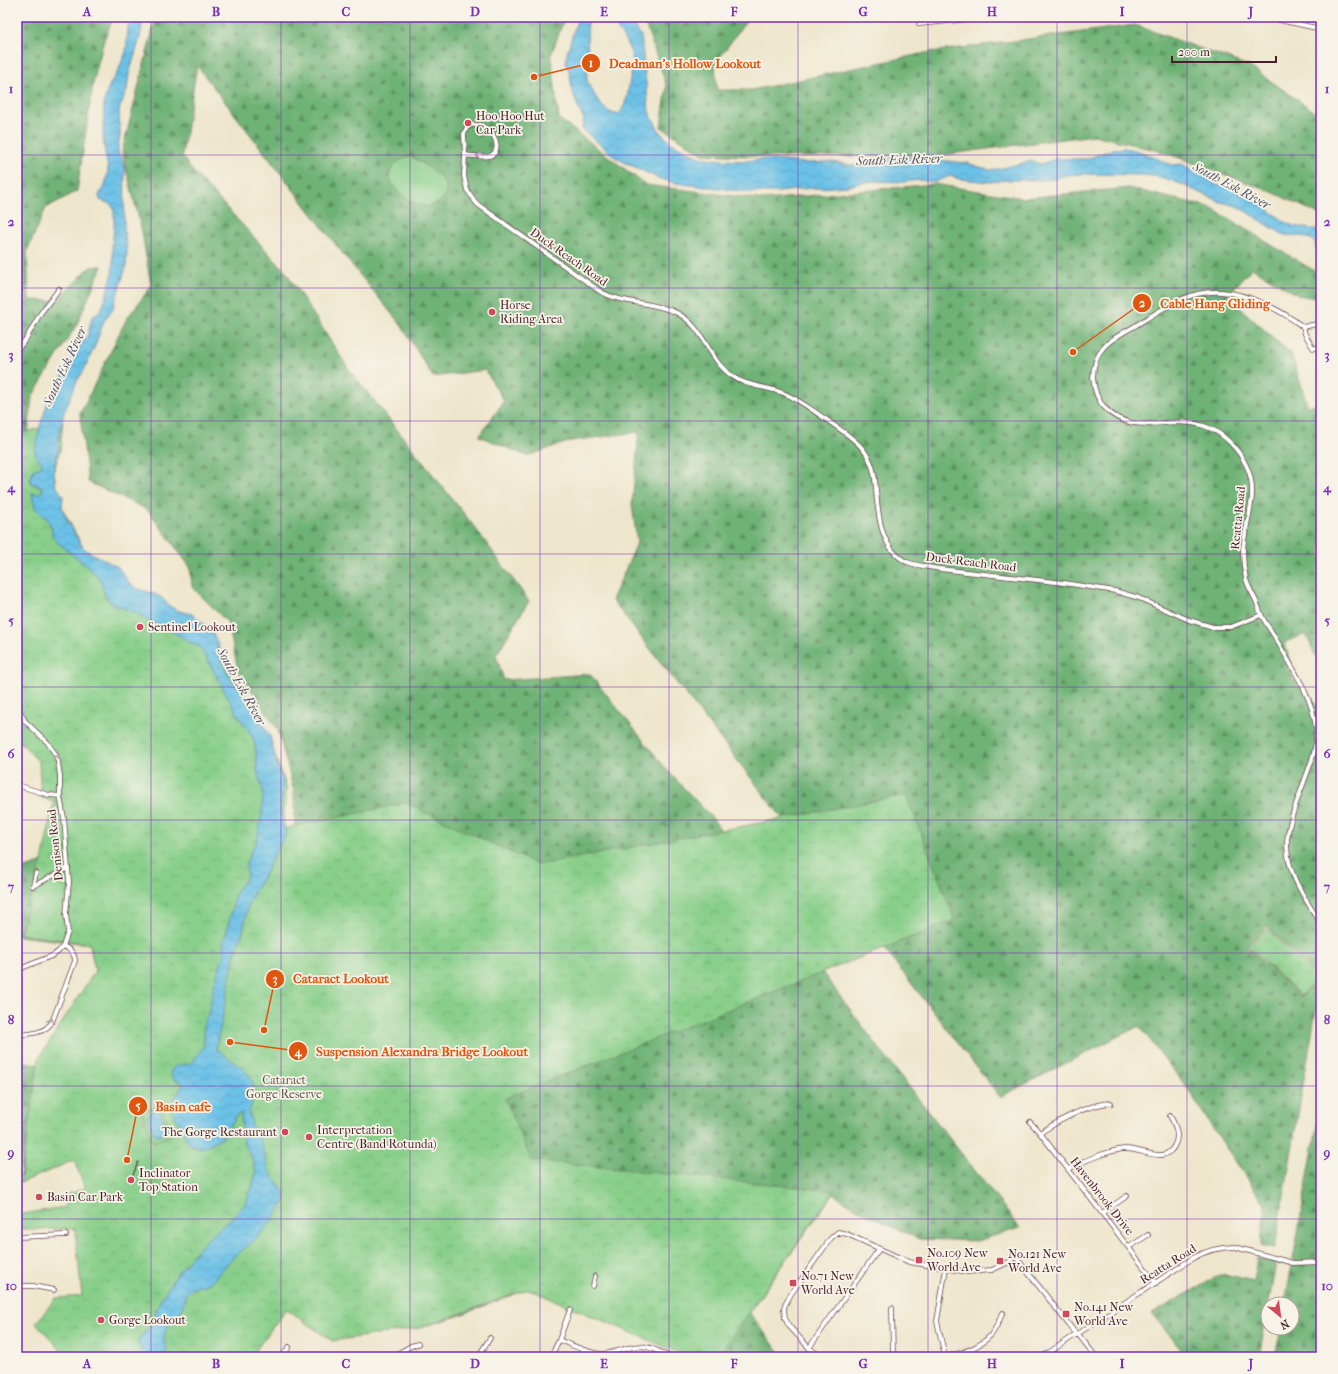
<svg xmlns="http://www.w3.org/2000/svg" width="1338" height="1374" font-family="'IM FELL French Canon',serif">
<style>
.forest{fill:url(#forest-firs);stroke:#5c6850}
.park{fill:url(#park-crowns);stroke:#69775a}
.garden{fill:#88cf8a;stroke:#69775a}
.water{fill:url(#water-waves);stroke:#5a7089}
.lines{fill:none;stroke-linecap:round;stroke-linejoin:round}
.minor-casing{stroke:#633d43;stroke-width:5.5}
.minor{stroke:#fff;stroke-width:4}
.rail{stroke:#4a1f2b;stroke-width:1}
.oneway{stroke:#ae9aa0}
.grid{fill:none;stroke:#7b2cbf;stroke-width:1;stroke-opacity:0.55}
.poi-dot{fill:#d1495b;stroke:#f7f3e8;stroke-width:1.5}
.labels{text-anchor:middle;stroke-width:3.5;stroke-linejoin:round;paint-order:stroke}
.poi-label{font-size:12px;fill:#4a1f2b;stroke:#f7f3e8;text-anchor:start}
.street-label{font-size:12px;fill:#4a1f2b;stroke:#f7f3e8}
.park-label{font-size:12px;fill:#5d5448;stroke:#f7f3e8}
.water-label{font-size:13px;font-style:italic;fill:#545063;stroke:#f7f3e8}
.leader{fill:none;stroke:#e0560e;stroke-width:1.5}
.callout-dot{fill:#e0560e;stroke:#f7f3e8;stroke-width:1.5}
.mark-label{font-size:12px;text-anchor:middle;font-weight:bold;fill:#fff}
.callout-label{font-size:13px;text-anchor:middle;font-weight:bold;fill:#e0560e;stroke:#f7f3e8;stroke-width:3.5;stroke-linejoin:round;paint-order:stroke}
.neatline{fill:none;stroke:#7b2cbf;stroke-width:1.5}
.grid-label{font-size:13px;text-anchor:middle;font-weight:bold;fill:#7b2cbf}
</style>
<defs>
<pattern id="forest-firs" width="22" height="20" patternUnits="userSpaceOnUse"><rect width="22" height="20" fill="#6eb276"/><path d="M5 1l3.5 6h-7zM16 11l3.5 6h-7z" fill="#5c9061"/></pattern>
<pattern id="park-crowns" width="20" height="18" patternUnits="userSpaceOnUse"><rect width="20" height="18" fill="#88cf8a"/><path d="M2 6a3 3 0 1 1 6 0M12 15a3 3 0 1 1 6 0" fill="none" stroke="#77b177"/></pattern>
<pattern id="water-waves" width="16" height="10" patternUnits="userSpaceOnUse"><rect width="16" height="10" fill="#6bc1e7"/><path d="M0 5q4-4 8 0t8 0" fill="none" stroke="#5ea5c6"/></pattern>
</defs>
<rect width="100%" height="100%" fill="#f7f3e8"/>
<filter id="ink" filterUnits="userSpaceOnUse"><feTurbulence type="fractalNoise" baseFrequency=".025" numOctaves="2"/><feDisplacementMap in="SourceGraphic" scale="8" xChannelSelector="R" yChannelSelector="G"/><feConvolveMatrix kernelMatrix="1 2 1 2 8 2 1 2 1" color-interpolation-filters="sRGB"/></filter>
<filter id="wash" filterUnits="userSpaceOnUse"><feTurbulence type="fractalNoise" baseFrequency=".012" numOctaves="4" result="noise"/><feDisplacementMap in="SourceGraphic" scale="16" xChannelSelector="R" yChannelSelector="G"/><feGaussianBlur stdDeviation="0.9" result="paint"/><feColorMatrix in="noise" values="0 0 0 0 0 0 0 0 0 0 0 0 0 0 0 0 0 1.4 0 .05"/><feComposite in="paint" operator="in"/></filter>
<g filter="url(#wash)">
<rect width="100%" height="100%" fill="#eee6cc"/>
<!-- forest -->
<g class="forest">
<polygon points="17,17 114,17 104,40 93,84 77,191 46,208 27,251 29,300 56,301 90,267 102,266 77,324 32,397 21,501 136,620 74,1160 20,1183 24,1117 17,1117 17,1061 41,1064 95,971 90,944 17,936 17,871 43,862 64,803 41,763 17,738"/>
<polygon points="156,17 565,17 551,55 559,119 646,185 765,200 934,184 1023,198 1128,188 1209,207 1321,275 1321,299 1298,295 1252,268 1227,296 1291,354 1308,406 1321,402 1321,659 1316,657 1306,634 1285,642 1293,679 1321,708 1321,962 1319,977 1267,927 1247,947 1301,997 1318,980 1321,981 1275,1248 1261,1245 1265,1205 1208,1121 1188,1089 1139,1026 1000,1097 612,600 637,543 632,504 639,432 571,441 527,456 479,436 504,401 485,370 433,377 401,325 351,264 197,66 182,155 189,167 286,272 348,368 473,525 529,601 496,655 504,680 590,674 667,770 713,819 809,955 888,1060 1020,1228 977,1241 919,1239 866,1214 833,1194 749,1312 783,1357 689,1357 589,1306 528,1289 458,1316 419,1328 295,845 294,792 278,730 238,670 228,623 192,587 190,567 148,510 88,482 80,414 126,320 151,286 142,232 122,152"/>
<polygon points="643,17 749,17 715,64 717,90 752,90 930,52 1135,25 1249,66 1321,116 1321,215 1272,192 1163,152 1094,135 934,156 774,157 703,154 661,127 667,87"/>
<polygon points="1321,1103 1321,1357 1275,1357 1281,1328 1292,1328 1292,1304 1285,1304"/>
<polygon points="1257,1258 1276,1263 1259,1357 1187,1357 1152,1314 1214,1278 1225,1274 1253,1281"/>
</g>
<!-- park -->
<g class="park">
<polygon points="63,421 61,440 62,445 54,470 56,488 62,508 98,576 217,643 226,666 240,686 272,748 284,780 287,790 283,818 283,829 406,803 538,865 906,795 955,920 505,1098 531,1160 834,1191 717,1357 708,1357 697,1350 692,1357 689,1357 528,1289 420,1328 332,1341 286,1309 251,1357 57,1357 60,1349 36,1323 56,1298 82,1296 75,1229 21,1229 17,1225 17,1215 65,1207 64,1195 75,1192 85,1188 74,1160 20,1183 39,1058 95,971 90,944 20,934 42,862 54,801 41,798 39,762 17,738 17,435"/>
<polygon points="1267,929 1318,978 1301,996 1249,947"/>
</g>
<!-- garden -->
<g class="garden">
<path d="M 410,156 L 414,158 C 423,164 438,173 443,181 C 452,195 439,207 425,206 C 413,206 386,186 390,173 C 393,164 402,158 410,156 Z"/>
<polygon points="157,1106 158,1108 161,1107 172,1135 153,1142 142,1112"/>
</g>
<!-- water -->
<g class="water">
<path d="M 129,17 L 143,17 L 140,38 L 129,74 L 127,90 L 119,110 L 120,136 L 118,147 L 118,152 L 125,167 L 124,230 L 127,250 L 126,267 L 113,308 L 104,321 L 94,348 L 83,372 L 77,381 L 64,413 L 59,434 L 59,447 L 54,468 L 55,484 L 63,496 L 62,507 L 66,518 L 76,536 L 84,549 L 118,567 L 130,584 L 138,589 L 153,593 L 162,598 L 169,606 L 179,611 L 192,614 L 211,630 L 218,644 L 218,649 L 222,664 L 233,682 L 244,692 L 248,701 L 270,736 L 278,768 L 284,783 L 281,809 L 286,834 L 275,853 L 261,882 L 255,890 L 248,905 L 243,932 L 234,955 L 226,1001 L 216,1047 L 218,1051 L 220,1051 C 234,1066 257,1068 253,1096 C 252,1101 252,1107 249,1111 L 252,1126 L 259,1137 L 269,1170 L 285,1194 L 286,1199 L 275,1217 L 266,1228 L 254,1241 L 234,1256 L 214,1279 L 207,1284 L 191,1289 L 185,1295 L 183,1308 L 172,1320 L 164,1335 L 164,1340 L 167,1349 L 162,1357 L 137,1357 L 142,1350 L 138,1343 L 141,1336 L 150,1327 L 161,1299 L 179,1271 L 200,1247 L 212,1235 L 233,1217 L 245,1204 L 252,1187 L 256,1171 L 251,1156 L 243,1142 L 241,1113 L 237,1115 L 223,1137 L 202,1148 L 197,1147 L 190,1144 L 171,1109 L 174,1099 L 183,1085 C 179,1079 174,1083 170,1074 C 174,1061 183,1067 193,1062 L 204,1046 L 204,1023 L 209,1012 L 214,986 L 224,953 L 223,942 L 228,927 L 235,896 L 239,887 L 246,879 L 247,874 L 246,863 L 257,840 L 262,813 L 263,791 L 257,771 L 256,754 L 255,744 L 251,734 L 236,712 L 202,650 L 193,643 L 188,642 L 172,631 L 147,620 L 138,614 L 112,604 L 105,595 L 100,580 L 97,576 L 88,567 L 58,543 L 52,535 L 52,529 L 47,519 L 35,508 L 32,493 L 37,494 L 42,492 L 42,487 L 32,484 L 30,479 L 34,469 L 39,468 L 43,464 L 36,456 L 35,451 L 40,426 L 48,401 L 62,378 L 76,350 L 84,341 L 88,334 L 92,317 L 97,314 L 103,306 L 112,276 L 113,260 L 112,244 L 114,229 L 114,208 L 110,204 L 100,200 L 99,195 L 105,186 L 108,170 L 103,139 L 104,101 L 109,86 L 118,71 L 126,52 Z"/>
<path d="M 578,17 L 589,17 C 586,31 588,45 588,59 C 588,66 586,73 587,81 C 594,93 602,115 619,114 C 625,107 628,95 629,85 C 630,78 633,69 633,61 C 631,46 618,30 610,17 L 627,17 L 641,36 L 649,112 L 660,132 L 671,143 L 699,157 L 721,160 L 746,161 L 763,159 L 805,163 L 832,162 L 857,166 L 894,158 L 926,159 L 967,163 L 989,170 L 999,169 L 1031,161 L 1041,164 L 1056,159 L 1087,159 L 1113,149 L 1124,148 L 1139,151 L 1172,165 L 1182,164 L 1217,185 L 1231,187 L 1262,205 L 1284,221 L 1293,226 L 1321,231 L 1321,259 L 1317,253 L 1315,243 L 1311,239 L 1301,236 L 1284,235 L 1237,206 L 1221,202 L 1176,182 L 1160,177 L 1144,175 L 1083,174 L 1066,175 L 1056,179 L 1044,180 L 1006,180 L 990,182 L 960,179 L 950,176 L 935,182 L 919,180 L 903,182 L 875,181 L 859,183 L 849,186 L 800,189 L 779,192 L 750,192 L 675,183 L 658,178 L 616,158 L 582,129 L 584,119 L 579,110 L 572,90 L 570,74 L 566,64 L 567,53 Z"/>
<polygon points="159,1109 168,1133 159,1136 154,1133 148,1118 151,1112"/>
</g>
</g>
<g filter="url(#ink)">
<g class="lines">
<defs>
<g id="minor">
<polyline points="1265,17 1321,29"/>
<polyline points="919,24 990,17"/>
<path d="M 465,155 C 469,156 488,157 490,156 C 502,151 495,135 488,129 C 483,126 475,124 469,125 L 466,129 L 464,134 L 465,155 L 464,176 L 467,190 L 477,204 L 601,292 C 625,305 653,301 677,313 C 706,328 707,359 732,376 C 747,387 766,386 783,393 C 799,399 813,411 827,420 C 839,429 853,437 862,448 C 873,461 875,475 876,490 C 878,515 881,550 907,562 C 918,566 929,567 940,569 L 1064,583 L 1115,591 L 1139,598 L 1189,620 L 1213,627 L 1231,627 L 1261,615"/>
<path d="M 1321,323 L 1303,327 C 1283,311 1247,293 1221,292 C 1188,290 1162,309 1135,326 C 1124,332 1112,338 1104,347 C 1096,356 1093,367 1093,378 C 1094,389 1097,400 1105,408 C 1133,438 1170,414 1204,426 C 1223,432 1239,449 1247,467 C 1260,495 1244,523 1243,551 C 1243,560 1244,570 1246,579 C 1248,587 1253,594 1256,601 C 1258,605 1259,610 1261,614 C 1264,621 1269,628 1273,634 C 1289,662 1313,697 1316,728 C 1318,746 1311,763 1305,779 C 1299,796 1291,815 1288,833 C 1282,867 1304,897 1321,924"/>
<polyline points="1303,327 1305,334 1313,348 1321,348"/>
<polyline points="17,350 26,339 40,314 59,289"/>
<polyline points="17,660 19,675 17,699"/>
<polyline points="17,701 19,710 25,721 47,742 56,755 58,762 60,776 60,796 64,818 69,882 66,914 68,932 63,946 59,951 54,955 17,970"/>
<polyline points="17,785 49,795 60,796"/>
<polyline points="33,886 68,868"/>
<polyline points="33,886 36,873"/>
<path d="M 17,1035 C 30,1034 44,1034 52,1022 L 75,961 C 75,953 70,949 63,946"/>
<polyline points="1030,1122 1040,1133 1156,1283"/>
<path d="M 1040,1133 C 1060,1120 1087,1104 1111,1103"/>
<path d="M 1069,1169 C 1082,1161 1108,1151 1124,1149 C 1141,1147 1167,1168 1176,1142 C 1179,1133 1175,1124 1170,1116"/>
<polyline points="1102,1213 1127,1196"/>
<polyline points="17,1237 66,1235"/>
<polyline points="1129,1247 1148,1235"/>
<polyline points="17,1286 33,1286 54,1290"/>
<polyline points="593,1286 595,1276"/>
<polyline points="892,1308 893,1357"/>
<polyline points="1078,1334 1096,1357"/>
<path d="M 559,1340 C 572,1345 587,1353 601,1354 C 616,1354 632,1343 647,1347 C 655,1349 663,1354 670,1357"/>
<polyline points="809,1348 879,1249"/>
<polyline points="282,1357 289,1347"/>
<polyline points="392,1357 411,1346 418,1344"/>
<polyline points="478,1357 490,1338"/>
<polyline points="551,1357 559,1340 570,1310"/>
<polyline points="822,1357 809,1348 789,1326 785,1318 784,1309 785,1305 791,1294 831,1238 838,1232 847,1234 909,1262 968,1272 992,1270 1009,1262 1015,1256 1077,1335"/>
<polyline points="945,1357 937,1321 946,1268"/>
<path d="M 946,1357 C 962,1353 979,1348 991,1335 C 996,1329 999,1320 1003,1313"/>
<path d="M 1042,1357 L 1193,1258 C 1207,1250 1219,1247 1235,1247 L 1293,1263 L 1321,1262"/>
</g>
</defs>
<!-- minor casing -->
<use href="#minor" class="minor-casing"/>
<!-- minor -->
<use href="#minor" class="minor"/>
<!-- rail -->
<polyline class="rail" points="132,1178 138,1162"/>
</g>
<!-- one-way arrows -->
<defs><path id="oneway-chevron" d="M-2-3.5L2.5 0L-2 3.5" fill="none" stroke-width="1.6" stroke-linecap="round" stroke-linejoin="round"/></defs>
<g class="oneway">
<use href="#oneway-chevron" transform="translate(479 156) rotate(-174)"/>
<use href="#oneway-chevron" transform="translate(56 758) rotate(-110)"/>
<use href="#oneway-chevron" transform="translate(51 1021) rotate(-59)"/>
</g>
</g>
<!-- grid -->
<path class="grid" d="M 151,17 L 151,1357M 281,17 L 281,1357M 410,17 L 410,1357M 540,17 L 540,1357M 669,17 L 669,1357M 798,17 L 798,1357M 928,17 L 928,1357M 1057,17 L 1057,1357M 1187,17 L 1187,1357M 17,155 L 1321,155M 17,288 L 1321,288M 17,421 L 1321,421M 17,554 L 1321,554M 17,687 L 1321,687M 17,820 L 1321,820M 17,953 L 1321,953M 17,1086 L 1321,1086M 17,1219 L 1321,1219"/>
<!-- markers -->
<g class="poi-dot">
<circle cx="468" cy="123" r="4"/>
<circle cx="492" cy="312" r="4"/>
<circle cx="140" cy="627" r="4"/>
<circle cx="285" cy="1132" r="4"/>
<circle cx="309" cy="1137" r="4"/>
<circle cx="131" cy="1180" r="4"/>
<circle cx="39" cy="1197" r="4"/>
<rect x="915" y="1256" width="8" height="8" rx="2"/>
<rect x="996" y="1257" width="8" height="8" rx="2"/>
<rect x="789" y="1279" width="8" height="8" rx="2"/>
<rect x="1062" y="1310" width="8" height="8" rx="2"/>
<circle cx="101" cy="1320" r="4"/>
</g>
<g class="labels">
<!-- poi labels -->
<g class="poi-label">
<text x="476" y="120">Hoo Hoo Hut<tspan x="476" dy="14">Car Park</tspan></text>
<text x="500" y="309">Horse<tspan x="500" dy="14">Riding Area</tspan></text>
<text x="148" y="631">Sentinel Lookout</text>
<text x="317" y="1134">Interpretation<tspan x="317" dy="14">Centre (Band Rotunda)</tspan></text>
<text x="277" y="1136" text-anchor="end">The Gorge Restaurant</text>
<text x="139" y="1177">Inclinator<tspan x="139" dy="14">Top Station</tspan></text>
<text x="47" y="1201">Basin Car Park</text>
<text x="927" y="1257">No.109 New<tspan x="927" dy="14">World Ave</tspan></text>
<text x="1008" y="1258">No.121 New<tspan x="1008" dy="14">World Ave</tspan></text>
<text x="801" y="1280">No.71 New<tspan x="801" dy="14">World Ave</tspan></text>
<text x="1074" y="1311">No.141 New<tspan x="1074" dy="14">World Ave</tspan></text>
<text x="109" y="1324">Gorge Lookout</text>
</g>
<!-- street labels -->
<g class="street-label">
<text transform="translate(569 257) rotate(35)" y="4">Duck Reach Road</text>
<text transform="translate(1238 518) rotate(-84)" y="4">Reatta Road</text>
<text transform="translate(971 562) rotate(7)" y="4">Duck Reach Road</text>
<text transform="translate(55 845) rotate(-96)" y="4">Denison Road</text>
<text transform="translate(1102 1196) rotate(52)" y="4">Havenbrook Drive</text>
<text transform="translate(1168 1264) rotate(-32)" y="4">Reatta Road</text>
</g>
<!-- park labels -->
<g class="park-label">
<text x="284" y="1084">Cataract<tspan x="284" dy="14">Gorge Reserve</tspan></text>
</g>
<!-- water labels -->
<g class="water-label">
<text transform="translate(899 159) rotate(-2)" y="5">South Esk River</text>
<text transform="translate(1232 185) rotate(28)" y="5">South Esk River</text>
<text transform="translate(64 366) rotate(-65)" y="5">South Esk River</text>
<text transform="translate(242 686) rotate(61)" y="5">South Esk River</text>
</g>
</g>
<!-- callouts -->
<path class="leader" d="M534 77L591 63M1073 352L1142 303M264 1030L275 979M230 1042L298 1051M127 1160L138 1106"/>
<g class="callout-dot">
<circle cx="534" cy="77" r="4"/>
<circle cx="1073" cy="352" r="4"/>
<circle cx="264" cy="1030" r="4"/>
<circle cx="230" cy="1042" r="4"/>
<circle cx="127" cy="1160" r="4"/>
<circle cx="591" cy="63" r="10"/>
<circle cx="1142" cy="303" r="10"/>
<circle cx="275" cy="979" r="10"/>
<circle cx="298" cy="1051" r="10"/>
<circle cx="138" cy="1106" r="10"/>
</g>
<g class="mark-label">
<text x="591" y="67">1</text>
<text x="1142" y="307">2</text>
<text x="275" y="983">3</text>
<text x="298" y="1056">4</text>
<text x="138" y="1110">5</text>
</g>
<g class="callout-label">
<text x="685" y="68">Deadman's Hollow Lookout</text>
<text x="1215" y="308">Cable Hang Gliding</text>
<text x="341" y="983">Cataract Lookout</text>
<text x="422" y="1056">Suspension Alexandra Bridge Lookout</text>
<text x="183" y="1111">Basin cafe</text>
</g>
<!-- margin -->
<rect width="1338" height="1374" fill="none" stroke="#f7f3e8" stroke-width="44"/>
<!-- north arrow -->
<g transform="translate(1280 1316) rotate(151)"><circle r="19" fill="#f7f3e8" stroke="#b29e9c"/>
<path d="M0-3L7 15L0 10L-7 15Z" fill="#d1495b"/>
<text y="-6" font-size="11" font-weight="bold" text-anchor="middle" fill="#4a1f2b">N</text>
</g>
<!-- scale -->
<path d="M1172 56v6h104v-6" fill="none" stroke="#4a1f2b" stroke-width="2"/>
<text x="1178" y="56" font-size="12" fill="#4a1f2b" stroke="#f7f3e8" stroke-width="3" paint-order="stroke">200 m</text>
<rect x="22" y="22" width="1294" height="1330" class="neatline"/>
<g class="grid-label">
<text x="87" y="16">A</text>
<text x="216" y="16">B</text>
<text x="346" y="16">C</text>
<text x="475" y="16">D</text>
<text x="604" y="16">E</text>
<text x="734" y="16">F</text>
<text x="863" y="16">G</text>
<text x="992" y="16">H</text>
<text x="1122" y="16">I</text>
<text x="1251" y="16">J</text>
<text x="11" y="93">1</text>
<text x="1327" y="93">1</text>
<text x="11" y="226">2</text>
<text x="1327" y="226">2</text>
<text x="11" y="359">3</text>
<text x="1327" y="359">3</text>
<text x="11" y="492">4</text>
<text x="1327" y="492">4</text>
<text x="11" y="625">5</text>
<text x="1327" y="625">5</text>
<text x="11" y="758">6</text>
<text x="1327" y="758">6</text>
<text x="11" y="891">7</text>
<text x="1327" y="891">7</text>
<text x="11" y="1024">8</text>
<text x="1327" y="1024">8</text>
<text x="11" y="1157">9</text>
<text x="1327" y="1157">9</text>
<text x="11" y="1290">10</text>
<text x="1327" y="1290">10</text>
<text x="87" y="1368">A</text>
<text x="216" y="1368">B</text>
<text x="346" y="1368">C</text>
<text x="475" y="1368">D</text>
<text x="604" y="1368">E</text>
<text x="734" y="1368">F</text>
<text x="863" y="1368">G</text>
<text x="992" y="1368">H</text>
<text x="1122" y="1368">I</text>
<text x="1251" y="1368">J</text>
</g>
</svg>
